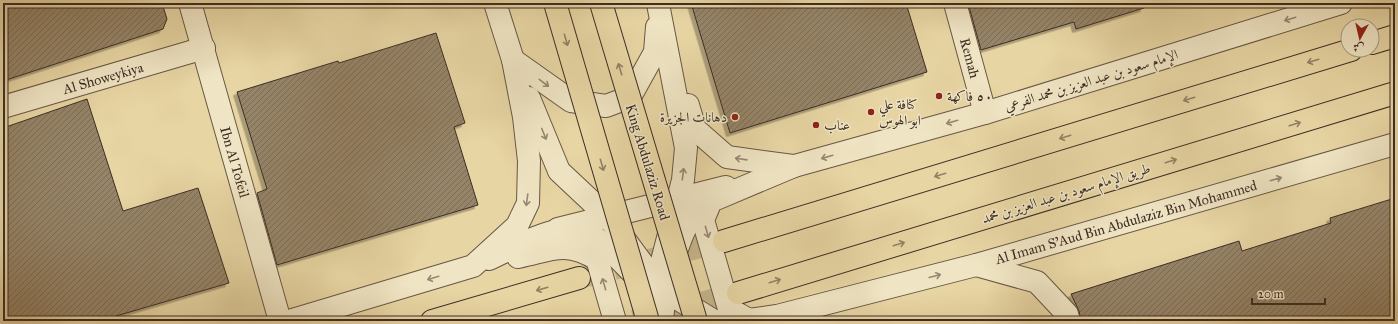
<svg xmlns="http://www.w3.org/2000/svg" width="1398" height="324" font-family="'IM FELL Great Primer',Amiri,serif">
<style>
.building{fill:url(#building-hatch);stroke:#3c2d26;filter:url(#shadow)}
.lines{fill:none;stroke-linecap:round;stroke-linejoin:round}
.major-tunnel{stroke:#c5b38a;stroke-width:22;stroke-dasharray:22 11;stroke-linecap:butt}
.minor-casing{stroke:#675745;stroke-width:24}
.major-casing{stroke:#3c2d26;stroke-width:24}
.minor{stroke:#efe4c3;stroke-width:22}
.major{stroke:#e7d5a3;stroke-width:22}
.major-bridge-casing{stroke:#3c2d26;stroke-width:24;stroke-linecap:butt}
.major-bridge{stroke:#e7d5a3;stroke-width:22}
.oneway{stroke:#968874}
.oneway2{stroke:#928164}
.poi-dot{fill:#8f2418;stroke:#efe4c3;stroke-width:1.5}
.labels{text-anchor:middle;stroke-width:3;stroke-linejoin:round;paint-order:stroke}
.street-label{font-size:14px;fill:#3c2d26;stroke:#efe4c3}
.poi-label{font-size:14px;fill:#3c2d26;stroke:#efe4c3;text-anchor:start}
</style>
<defs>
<pattern id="building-hatch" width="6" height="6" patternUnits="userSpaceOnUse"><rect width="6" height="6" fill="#958467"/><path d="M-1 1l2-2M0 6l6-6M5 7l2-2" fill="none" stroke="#7b6c55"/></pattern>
<filter id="shadow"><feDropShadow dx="-3.5" dy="3.5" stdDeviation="0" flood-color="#0004"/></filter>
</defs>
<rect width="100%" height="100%" fill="#e7d5a3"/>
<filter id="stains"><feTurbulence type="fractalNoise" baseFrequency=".005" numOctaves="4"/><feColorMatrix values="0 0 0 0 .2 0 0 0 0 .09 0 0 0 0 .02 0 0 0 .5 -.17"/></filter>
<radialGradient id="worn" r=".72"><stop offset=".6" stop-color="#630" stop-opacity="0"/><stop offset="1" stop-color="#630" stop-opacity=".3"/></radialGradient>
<!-- building -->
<g class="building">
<polygon points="3,3 162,3 167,19 163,29 3,81"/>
<polygon points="691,3 906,3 927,72 730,133"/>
<polygon points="968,3 1143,3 1144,8 1076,29 1074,22 981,50"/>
<polygon points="436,33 465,123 454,127 478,205 277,265 257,193 267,189 237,92 338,61 339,63"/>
<polygon points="87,99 123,211 198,188 229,283 99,321 3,321 3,128"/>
<polygon points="1395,198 1395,321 1081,321 1079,311 1071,294 1239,241 1242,251 1331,223 1330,218"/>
</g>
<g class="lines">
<!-- major-tunnel -->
<g class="major-tunnel">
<polyline points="582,277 724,241"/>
<polyline points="634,321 738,293"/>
</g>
<defs>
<g id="minor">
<polyline points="190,3 280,321"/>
<polyline points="955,3 985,113"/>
<polyline points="513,60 571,101 606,106 630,97 655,52 657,27"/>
<polyline points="529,98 559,171 608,217 656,282 665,291 714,321"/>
<polyline points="688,105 695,129 727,157 793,166"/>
<polyline points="3,107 204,48"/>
<polyline points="794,166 711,201 703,220 729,309 749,320 777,316 976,265 1395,144"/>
<polyline points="780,170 985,113 1341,3"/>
<polyline points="558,229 726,187"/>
<path d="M 518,257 C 552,250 564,240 597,259 L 615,321"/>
<path d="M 489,259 C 516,247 565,216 593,236 C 610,248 625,266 640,280"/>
<polyline points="976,265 1037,282 1067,314 1069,321"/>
<polyline points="654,292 683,180 686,148 658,4"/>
<polyline points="289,321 473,266 517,226 528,203 529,161 524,117 513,60 495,3"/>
<path d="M 662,321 C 665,280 679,229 704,196"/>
</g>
<g id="major">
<polyline points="1372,43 1395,36"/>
<polyline points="724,241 1351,50"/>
<polyline points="738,293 1395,93"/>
<polyline points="432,321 579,278"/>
</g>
</defs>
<!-- minor casing -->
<use href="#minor" class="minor-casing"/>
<!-- major casing -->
<use href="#major" class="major-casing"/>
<!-- minor -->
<use href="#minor" class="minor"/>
<!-- major -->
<use href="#major" class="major"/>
<defs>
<g id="major-bridge">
<polyline points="555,3 648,321"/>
<polyline points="601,3 696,321"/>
</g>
</defs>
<!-- major-bridge casing -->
<use href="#major-bridge" class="major-bridge-casing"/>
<!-- major-bridge -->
<use href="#major-bridge" class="major-bridge"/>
</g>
<!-- one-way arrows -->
<defs><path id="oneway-shaft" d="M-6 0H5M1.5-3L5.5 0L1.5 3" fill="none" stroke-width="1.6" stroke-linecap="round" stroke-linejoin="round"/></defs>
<g class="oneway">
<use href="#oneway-shaft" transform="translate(1290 19) rotate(163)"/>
<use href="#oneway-shaft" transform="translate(544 83) rotate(37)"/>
<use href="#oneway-shaft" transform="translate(952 122) rotate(164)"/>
<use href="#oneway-shaft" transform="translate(544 134) rotate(68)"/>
<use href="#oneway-shaft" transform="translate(827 157) rotate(164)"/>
<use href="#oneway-shaft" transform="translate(741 159) rotate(-172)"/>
<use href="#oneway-shaft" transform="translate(683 174) rotate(-83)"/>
<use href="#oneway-shaft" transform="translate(1276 179) rotate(-16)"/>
<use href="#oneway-shaft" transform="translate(527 200) rotate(98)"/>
<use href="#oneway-shaft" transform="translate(707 232) rotate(74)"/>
<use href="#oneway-shaft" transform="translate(935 276) rotate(-15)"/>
<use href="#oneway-shaft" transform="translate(433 278) rotate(163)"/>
<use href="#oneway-shaft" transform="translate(604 284) rotate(-106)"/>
</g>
<g class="oneway2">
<use href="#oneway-shaft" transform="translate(566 40) rotate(74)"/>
<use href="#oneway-shaft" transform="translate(1313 61) rotate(163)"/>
<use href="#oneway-shaft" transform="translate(620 69) rotate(-107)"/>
<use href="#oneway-shaft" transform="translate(1189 99) rotate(163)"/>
<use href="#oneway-shaft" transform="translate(1295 124) rotate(-17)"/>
<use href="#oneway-shaft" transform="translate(1065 137) rotate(163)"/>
<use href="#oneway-shaft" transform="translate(1171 161) rotate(-17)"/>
<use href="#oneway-shaft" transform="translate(602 165) rotate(74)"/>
<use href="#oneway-shaft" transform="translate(940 175) rotate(163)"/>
<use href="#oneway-shaft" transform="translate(899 244) rotate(-17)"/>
<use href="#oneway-shaft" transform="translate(775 281) rotate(-17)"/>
<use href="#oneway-shaft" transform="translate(542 289) rotate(164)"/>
</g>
<!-- markers -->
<g class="poi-dot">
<circle cx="939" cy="96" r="4"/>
<circle cx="871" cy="112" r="4"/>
<circle cx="735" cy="117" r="4"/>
<circle cx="816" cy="125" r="4"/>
</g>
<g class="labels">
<!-- street labels -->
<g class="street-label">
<text transform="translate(970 58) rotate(75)" y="5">Remah</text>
<text transform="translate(103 78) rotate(-16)" y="5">Al Showeykiya</text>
<text transform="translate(1091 80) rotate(-17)" y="5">الإمام سعود بن عبد العزيز بن محمد الفرعي</text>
<text transform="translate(235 162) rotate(74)" y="5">Ibn Al Tofeil</text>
<text transform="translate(648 162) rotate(73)" y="5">King Abdulaziz Road</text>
<text transform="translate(1066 193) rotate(-17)" y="5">طريق الإمام سعود بن عبد العزيز بن محمد</text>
<text transform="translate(1126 222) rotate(-16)" y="5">Al Imam S'Aud Bin Abdulaziz Bin Mohammed</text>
</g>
<!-- poi labels -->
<g class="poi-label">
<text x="947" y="101">٥٠ فاكهة</text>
<text x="879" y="109">كنافة علي<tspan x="879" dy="16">ابو الهوس</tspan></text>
<text x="727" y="122" text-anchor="end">دهانات الجزيرة</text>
<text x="824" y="130">عناب</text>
</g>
</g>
<!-- margin -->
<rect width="1398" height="324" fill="none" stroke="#e7d5a3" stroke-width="16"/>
<rect x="4" y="4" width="1390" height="316" fill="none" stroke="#3c2d26" stroke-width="2"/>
<rect x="8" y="8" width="1382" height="308" fill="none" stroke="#3c2d26"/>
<!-- north arrow -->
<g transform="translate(1360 38) rotate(188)"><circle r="19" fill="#efe4c3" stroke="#a79b84"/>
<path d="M0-3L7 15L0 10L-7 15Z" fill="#8f2418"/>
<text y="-6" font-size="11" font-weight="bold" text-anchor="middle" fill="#3c2d26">ش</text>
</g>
<!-- scale -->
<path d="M1252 298v6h73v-6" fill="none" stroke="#3c2d26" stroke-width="2"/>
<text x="1258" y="298" font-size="12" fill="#3c2d26" stroke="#efe4c3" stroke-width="3" paint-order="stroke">20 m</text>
<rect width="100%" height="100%" filter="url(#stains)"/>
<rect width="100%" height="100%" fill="url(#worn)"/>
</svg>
